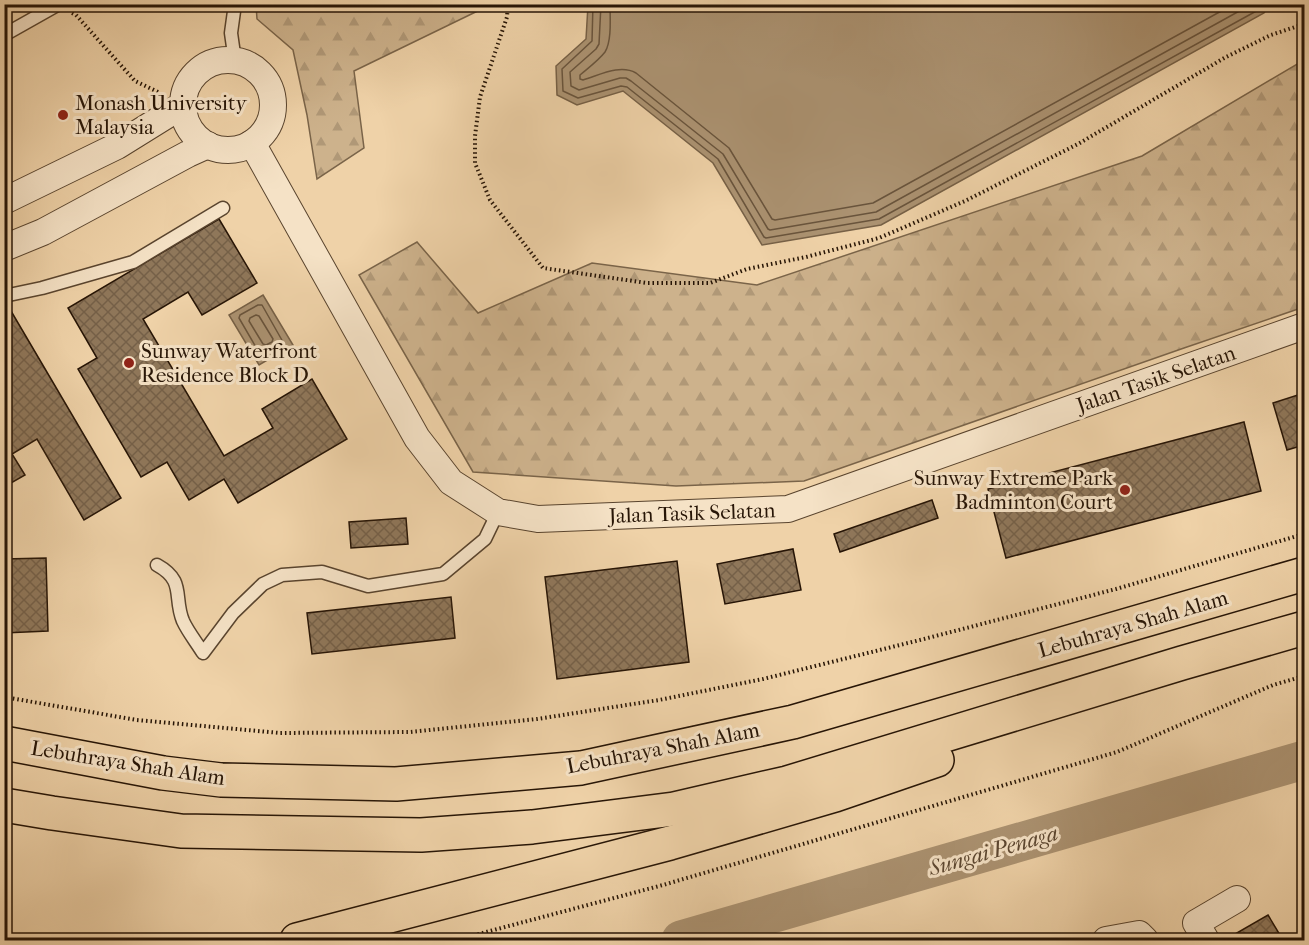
<svg xmlns="http://www.w3.org/2000/svg" width="1309" height="945" font-family="'IM FELL French Canon',serif">
<style>
.forest{fill:url(#forest-firs);stroke:#7a6449;stroke-width:1.5}
.water{fill:#ab9271;stroke:#766046;stroke-width:1.5}
.lines{fill:none;stroke-linecap:round;stroke-linejoin:round}
.shore{stroke:#69543c;stroke-width:1.5}
.river{stroke:#ab9271;stroke-width:39}
.building{fill:url(#building-cross-hatch);stroke:#271506;stroke-width:1.5}
.service-casing{stroke:#59442e;stroke-width:15}
.minor-casing{stroke:#59442e;stroke-width:28}
.motorway-casing{stroke:#271506;stroke-width:36}
.path{stroke:#271506;stroke-width:4;stroke-dasharray:1.5 3;stroke-linecap:butt}
.service{stroke:#f5e2c6;stroke-width:12}
.minor{stroke:#f5e2c6;stroke-width:26}
.motorway{stroke:#efd2a8;stroke-width:33}
.poi-dot{fill:#8f2418;stroke:#f5e2c6;stroke-width:2}
.labels{text-anchor:middle;stroke-width:6;stroke-linejoin:round;paint-order:stroke}
.poi-label{font-size:21px;fill:#271506;stroke:#f5e2c6;text-anchor:start}
.street-label{font-size:21px;fill:#271506;stroke:#f5e2c6}
.water-label{font-size:22px;font-style:italic;fill:#5c4731;stroke:#f5e2c6}
</style>
<defs>
<pattern id="forest-firs" width="22" height="20" patternUnits="userSpaceOnUse" patternTransform="scale(1.5)"><rect width="22" height="20" fill="#cdb28c"/><path d="M5 1l3.5 6h-7zM16 11l3.5 6h-7z" fill="#b09877"/></pattern>
<pattern id="building-cross-hatch" width="8" height="8" patternUnits="userSpaceOnUse" patternTransform="scale(1.5)"><rect width="8" height="8" fill="#8f775a"/><path d="M0 0l8 8M0 8l8-8" fill="none" stroke="#756048"/></pattern>
</defs>
<rect width="100%" height="100%" fill="#efd2a8"/>
<filter id="stains"><feTurbulence type="fractalNoise" baseFrequency=".00333" numOctaves="4"/><feColorMatrix values="0 0 0 0 .2 0 0 0 0 .09 0 0 0 0 .02 0 0 0 .5 -.17"/></filter>
<radialGradient id="worn" r=".72"><stop offset=".6" stop-color="#630" stop-opacity="0"/><stop offset="1" stop-color="#630" stop-opacity=".3"/></radialGradient>
<!-- forest -->
<g class="forest">
<polygon points="256,5 256,4 490,5 354,71 364,148 317,179 307,115 293,50 257,19"/>
<polygon points="1304,60 1304,307 1184,348 804,481 676,486 473,472 359,275 417,242 478,313 592,263 757,285 1142,156"/>
</g>
<!-- water -->
<g class="water">
<polygon points="588,5 588,4 1270,5 1264,13 881,225 762,245 713,163 623,91 577,105 557,95 556,66 586,39"/>
<polygon points="263,295 293,345 259,365 229,315"/>
</g>
<g class="lines">
<!-- shore -->
<g class="shore">
<polyline points="593,4 592,41 562,69 563,91 578,98 621,86 627,87 718,159 764,237 766,238 879,219 1260,9 1263,4"/>
<polyline points="601,4 599,44 596,49 570,72 571,86 579,90 620,78 626,78 631,81 723,154 768,229 770,230 876,212 1252,4"/>
<path d="M 610,4 C 610,17 612,41 605,52 C 598,61 588,68 580,75 L 580,79 L 583,80 C 600,75 620,64 636,73 L 729,148 L 772,219 L 775,220 L 873,203 L 1234,4"/>
<polygon points="258,305 262,305 283,342 282,345 263,356 260,354 239,318 240,315"/>
<polygon points="256,315 259,316 273,339 272,342 266,345 263,344 249,321 250,318"/>
</g>
<!-- river -->
<polyline class="river" points="681,940 1304,760"/>
</g>
<!-- building -->
<g class="building">
<polygon points="219,219 257,283 202,315 188,292 143,319 224,456 273,428 262,409 312,379 347,439 238,503 224,479 189,500 167,462 141,477 78,369 97,358 68,308"/>
<polygon points="11,311 121,498 84,520 37,439 12,454 25,475 4,487 4,315"/>
<polygon points="1304,393 1304,445 1287,450 1273,403"/>
<polygon points="1244,422 1261,491 1006,558 988,489"/>
<polygon points="932,500 938,518 840,552 834,534"/>
<polygon points="406,518 408,544 351,548 349,522"/>
<polygon points="793,549 801,590 725,604 717,564"/>
<polygon points="46,558 48,631 4,633 4,559"/>
<polygon points="677,561 689,662 557,679 545,577"/>
<polygon points="451,597 455,638 312,654 307,613"/>
<polygon points="1268,915 1283,940 1229,940 1228,938"/>
</g>
<g class="lines">
<defs>
<g id="service">
<polyline points="4,35 59,4"/>
<polyline points="235,61 231,33 235,4"/>
<polyline points="4,296 42,288 133,262 223,208"/>
<path d="M 157,565 C 186,581 173,597 183,621 C 188,632 197,643 203,653 L 233,613 L 263,584 L 282,575 L 322,572 L 368,586 L 443,574 L 485,539 L 498,512"/>
</g>
<g id="minor">
<circle cx="228" cy="105" r="45"/>
<polyline points="252,143 417,438 451,482 498,512 538,519 788,509 1304,326"/>
<polyline points="4,201 117,146 183,105"/>
<polyline points="4,248 43,232 188,154 208,145"/>
<polyline points="1106,940 1139,934 1145,940"/>
<polyline points="1206,940 1196,923 1237,899"/>
</g>
<g id="motorway">
<polyline points="4,743 163,773 221,780 396,784 581,768 793,722 1304,574"/>
<polyline points="4,805 52,813 181,831 421,835 532,827 674,809 787,783 1182,663 1304,628"/>
<polyline points="297,940 670,843 835,795 937,760"/>
</g>
</defs>
<!-- service casing -->
<use href="#service" class="service-casing"/>
<!-- minor casing -->
<use href="#minor" class="minor-casing"/>
<!-- motorway casing -->
<use href="#motorway" class="motorway-casing"/>
<!-- path -->
<g class="path">
<polyline points="508,4 507,17 480,97 475,136 475,163 490,200 543,268 647,283 710,283 747,269 806,257 879,238 965,201 1078,144 1226,57 1271,35 1304,24"/>
<polyline points="72,13 76,15 135,81 158,92"/>
<polyline points="4,697 137,720 280,733 410,732 537,719 659,700 763,679 924,639 1116,589 1304,534"/>
<polyline points="456,940 663,885 1117,752 1273,685 1304,676"/>
</g>
<!-- service -->
<use href="#service" class="service"/>
<!-- minor -->
<use href="#minor" class="minor"/>
<!-- motorway -->
<use href="#motorway" class="motorway"/>
</g>
<!-- markers -->
<g class="poi-dot">
<circle cx="63" cy="115" r="6"/>
<circle cx="129" cy="363" r="6"/>
<circle cx="1125" cy="490" r="6"/>
</g>
<g class="labels">
<!-- poi labels -->
<g class="poi-label">
<text x="75" y="110">Monash University<tspan x="75" dy="24">Malaysia</tspan></text>
<text x="141" y="358">Sunway Waterfront<tspan x="141" dy="24">Residence Block D</tspan></text>
<text x="1113" y="485" text-anchor="end">Sunway Extreme Park<tspan x="1113" dy="24">Badminton Court</tspan></text>
</g>
<!-- street labels -->
<g class="street-label">
<text transform="translate(1156 379) rotate(-19)" y="7">Jalan Tasik Selatan</text>
<text transform="translate(692 513) rotate(-2)" y="7">Jalan Tasik Selatan</text>
<text transform="translate(1133 624) rotate(-16)" y="7">Lebuhraya Shah Alam</text>
<text transform="translate(663 748) rotate(-11)" y="7">Lebuhraya Shah Alam</text>
<text transform="translate(128 763) rotate(9)" y="7">Lebuhraya Shah Alam</text>
</g>
<!-- water labels -->
<g class="water-label">
<text transform="translate(993 850) rotate(-16)" y="8">Sungai Penaga</text>
</g>
</g>
<!-- margin -->
<rect width="1309" height="945" fill="none" stroke="#efd2a8" stroke-width="24"/>
<rect x="6" y="6" width="1297" height="933" fill="none" stroke="#271506" stroke-width="3"/>
<rect x="12" y="12" width="1285" height="921" fill="none" stroke="#271506" stroke-width="1.5"/>
<rect width="100%" height="100%" filter="url(#stains)"/>
<rect width="100%" height="100%" fill="url(#worn)"/>
</svg>
